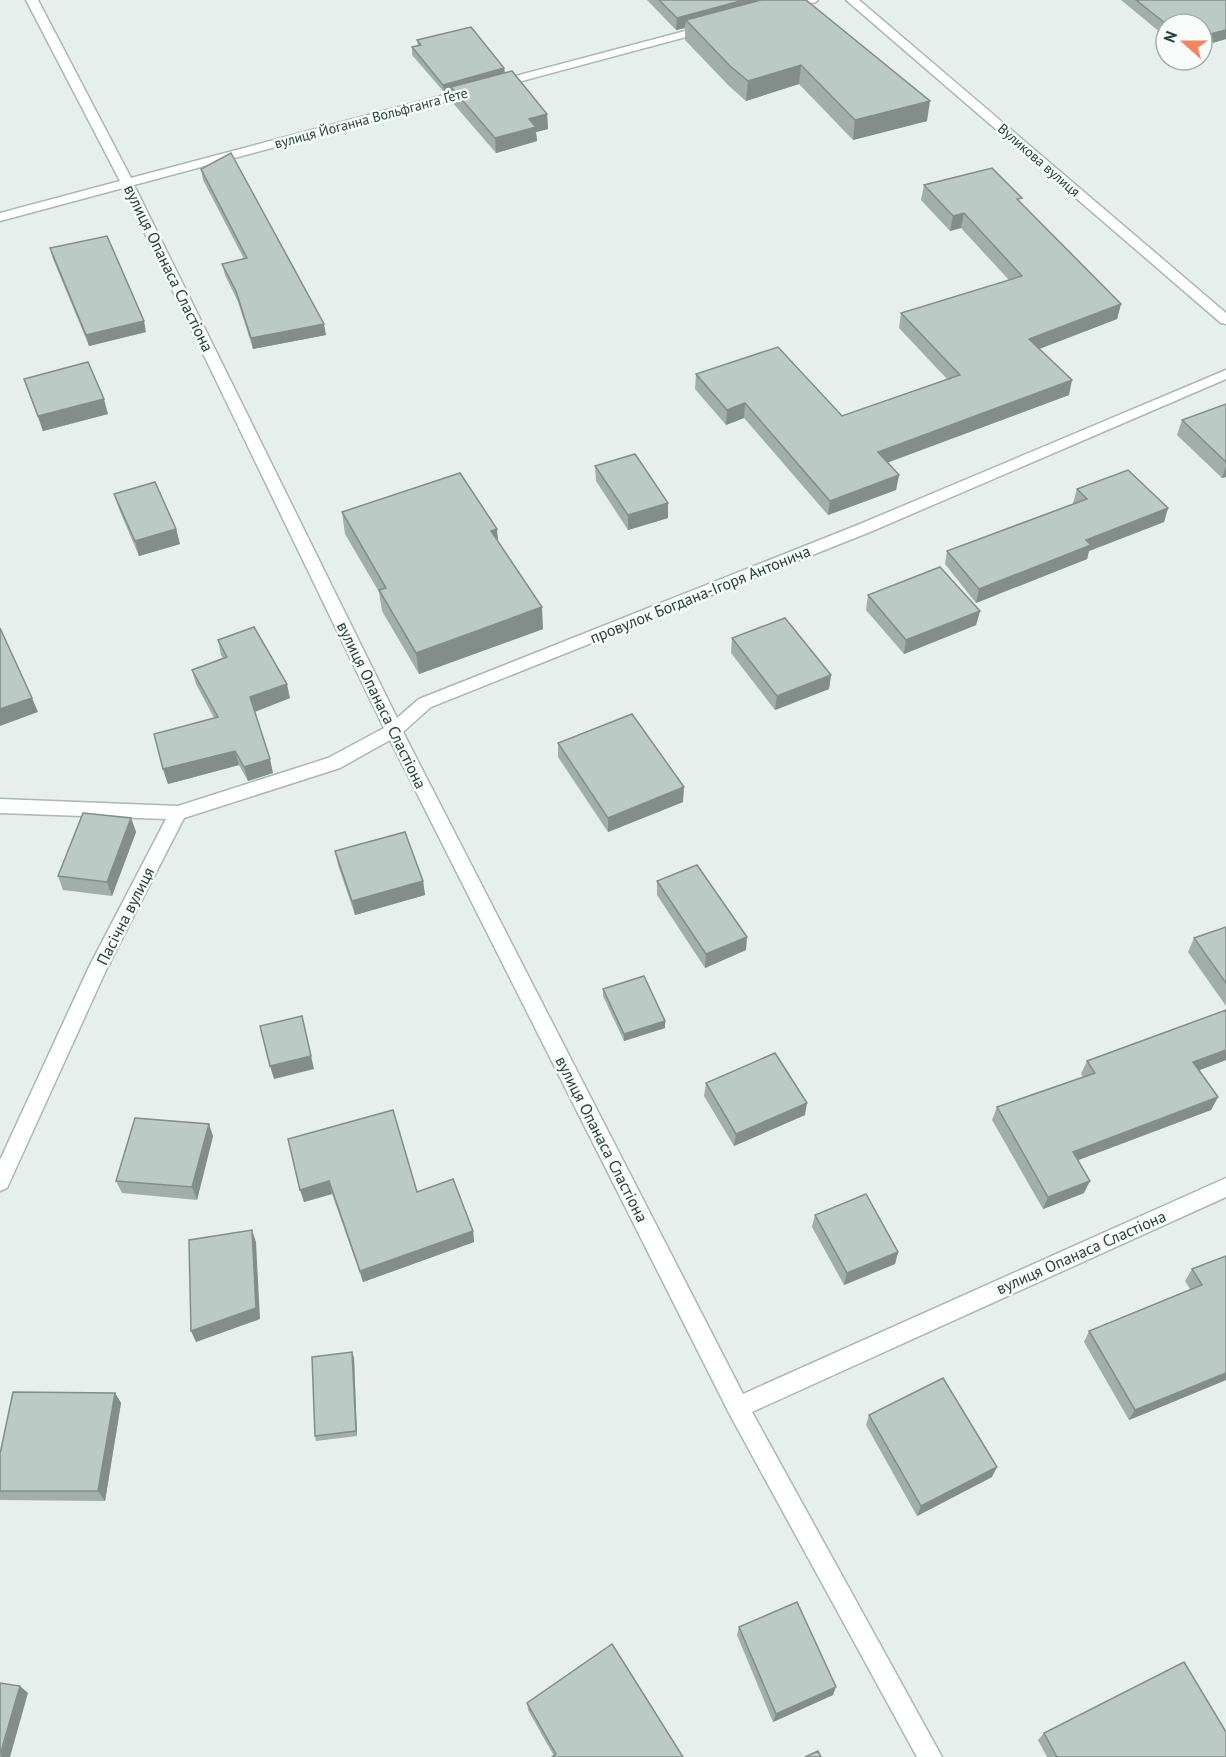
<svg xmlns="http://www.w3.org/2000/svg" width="1226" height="1757" font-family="'PT Sans',sans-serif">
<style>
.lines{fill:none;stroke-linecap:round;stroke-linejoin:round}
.minor-casing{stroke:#a8b8b2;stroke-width:3}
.minor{fill:#fff;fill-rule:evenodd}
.wall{fill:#a1aea9}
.shaded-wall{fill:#838d89}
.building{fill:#bbcac4;stroke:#838d89;stroke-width:1.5}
.labels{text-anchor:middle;stroke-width:5;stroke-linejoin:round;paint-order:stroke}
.far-street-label{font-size:14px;fill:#24423a;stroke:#f7fbf9}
.street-label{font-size:16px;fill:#24423a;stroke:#f7fbf9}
</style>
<rect width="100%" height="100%" fill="#e6efeb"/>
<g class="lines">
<defs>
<g id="minor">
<polygon points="26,0 38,0 131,178 704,26 708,25 714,28 712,30 134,185 397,718 419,699 860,524 1226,370 1226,379 870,532 431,707 403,732 743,1394 1226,1178 1226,1197 752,1412 942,1757 917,1757 730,1415 390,740 340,768 184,818 107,968 7,1188 0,1191 0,1160 89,967 166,819 0,813 0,799 178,806 328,758 384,728 123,188 0,221 0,213 120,181"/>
<polygon points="798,0 818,0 816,2 784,10 778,7"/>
<polygon points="846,0 859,0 1226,313 1226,324 1221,323"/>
</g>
</defs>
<!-- minor casing -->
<use href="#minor" class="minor-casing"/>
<!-- minor -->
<use href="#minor" class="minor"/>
</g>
<!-- wall -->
<g class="wall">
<polygon points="647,0 806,0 927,121 853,140 799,84 746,101 729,86 685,40 685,28 676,30"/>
<polygon points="1121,0 1226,0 1226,39 1202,46 1202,24 1166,24 1166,37"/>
<polygon points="417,40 504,68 505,73 547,114 548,129 536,132 537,141 496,153 452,102 451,90 444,92 412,55 412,47 418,46"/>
<polygon points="201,169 326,335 253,349 238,302 225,275 222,264 244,259 203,180"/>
<polygon points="924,185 1021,203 1121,304 1117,319 1039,349 1069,395 887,463 899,475 896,490 828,515 744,418 726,425 695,389 696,374 842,416 947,379 899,328 901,313 1009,280 961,228 950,231 921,200"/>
<polygon points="50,248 146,332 89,346 53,259"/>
<polygon points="24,379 108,414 43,431"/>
<polygon points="1226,404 1226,477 1222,478 1177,435 1182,420"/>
<polygon points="595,466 668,503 668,518 628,530 596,481"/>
<polygon points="1077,489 1168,508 1164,522 1089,551 1087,559 976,603 945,564 947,551 1074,503 1073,503"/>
<polygon points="114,494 176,529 180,544 139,556 119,509"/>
<polygon points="342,512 498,541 543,629 419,674 382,611 379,592 345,534"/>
<polygon points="868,595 980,611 976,625 904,654 866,610"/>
<polygon points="732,638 831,675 829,689 775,710 731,653"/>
<polygon points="218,640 290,698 255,712 273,773 248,781 239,765 168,784 163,769 214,718 196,684 192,670 223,658 221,655"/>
<polygon points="558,743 683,802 608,832 558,757"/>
<polygon points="131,818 136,832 112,896 63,890 58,876"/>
<polygon points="335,851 423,881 425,895 355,915 338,865"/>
<polygon points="657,881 746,950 705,968 657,895"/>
<polygon points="1226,927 1226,1006 1188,952 1194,938"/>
<polygon points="603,989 665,1021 665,1028 624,1041 603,996"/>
<polygon points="1226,1010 1226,1060 1199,1070 1218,1097 1211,1110 1078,1160 1084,1193 1043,1209 992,1120 997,1107 1083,1077 1081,1074 1087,1061"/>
<polygon points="706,1083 805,1115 734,1146 704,1096"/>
<polygon points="213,1136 197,1200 122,1193 116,1181"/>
<polygon points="288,1139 417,1192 473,1231 474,1242 363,1282 332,1194 304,1202"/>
<polygon points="815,1215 898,1252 895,1264 844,1285 812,1227"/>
<polygon points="1226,1256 1226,1380 1129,1420 1084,1342 1089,1331 1190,1289 1185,1281 1192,1269"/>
<polygon points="352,1352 354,1358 357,1436 316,1441 315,1436"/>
<polygon points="115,1393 121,1403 105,1501 0,1500 0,1454"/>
<polygon points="869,1415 992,1477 917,1516 866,1425"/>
<polygon points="739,1627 833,1695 773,1722 737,1635"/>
<polygon points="527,1703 683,1757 554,1756 528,1710"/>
<polygon points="1044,1733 1226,1757 1047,1757 1038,1740"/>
</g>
<!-- shaded-wall -->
<g class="shaded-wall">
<polygon points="744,0 783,0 686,20 685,28 676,30 677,18"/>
<polygon points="1226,30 1226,39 1202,46 1202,36"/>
<polygon points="801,65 799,84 746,101 748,81"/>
<polygon points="504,68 505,76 451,87 451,90 444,92 443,85"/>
<polygon points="930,101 927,121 853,140 855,120"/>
<polygon points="547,114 548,129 536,132 537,141 496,153 495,138 529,119"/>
<polygon points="964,213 961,228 950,231 953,216"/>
<polygon points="1121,304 1117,319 1026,354 1029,339"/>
<polygon points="144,321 146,332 89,346 86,335"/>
<polygon points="324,324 326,335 253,349 251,338"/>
<polygon points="1072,380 1069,395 875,467 878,452"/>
<polygon points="104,399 108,414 43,431 38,416"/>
<polygon points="745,403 744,418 726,425 727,410"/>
<polygon points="1226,466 1226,477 1222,478"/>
<polygon points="899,475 896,490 828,515 830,501"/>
<polygon points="668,503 668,518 628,530 628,515"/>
<polygon points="1168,508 1164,522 1089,551 1087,559 976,603 979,589 1086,540"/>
<polygon points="176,529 180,544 139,556 135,541"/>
<polygon points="497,529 499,550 491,531"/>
<polygon points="542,607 543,629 419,674 416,653"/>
<polygon points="980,611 976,625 904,654 906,640"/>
<polygon points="831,675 829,689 775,710 777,696"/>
<polygon points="287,684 290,698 254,712 250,697"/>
<polygon points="32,698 38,712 0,726 0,709"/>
<polygon points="235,751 239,765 168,784 163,769"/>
<polygon points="270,759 273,773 248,781 244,767"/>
<polygon points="684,787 683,802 608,832 608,818"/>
<polygon points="131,818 136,832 112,896 107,882"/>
<polygon points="423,881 425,895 355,915 352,901"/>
<polygon points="747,937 746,950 705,968 706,954"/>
<polygon points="302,1016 314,1069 274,1079 270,1066"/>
<polygon points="665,1021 665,1028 624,1041 624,1034"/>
<polygon points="1226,1050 1226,1060 1187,1075 1193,1062"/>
<polygon points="1218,1097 1211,1110 1068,1164 1073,1152"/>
<polygon points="807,1103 805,1115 734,1146 736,1134"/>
<polygon points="209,1124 213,1136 197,1200 192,1187"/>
<polygon points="329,1181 332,1194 304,1202 300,1190"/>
<polygon points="1090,1181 1084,1193 1043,1209 1048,1197"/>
<polygon points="252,1230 256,1242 260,1319 196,1342 191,1331"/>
<polygon points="473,1231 474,1242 363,1282 360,1271"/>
<polygon points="898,1252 895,1264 844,1285 847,1273"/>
<polygon points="352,1352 354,1358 357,1436 356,1431"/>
<polygon points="1226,1373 1226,1380 1129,1420 1135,1410"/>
<polygon points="115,1393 121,1403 105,1501 98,1491"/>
<polygon points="997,1467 992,1477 917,1516 921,1506"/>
<polygon points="20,1686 28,1693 10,1757 0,1757"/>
<polygon points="836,1687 833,1695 773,1722 776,1714"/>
</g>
<!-- building -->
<g class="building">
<polygon points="659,0 744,0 677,18"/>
<polygon points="761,0 806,0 930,101 855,120 801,65 748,81 730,66 686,20"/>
<polygon points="1136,0 1226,0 1226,30 1202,36 1202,24 1166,24"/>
<polygon points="471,27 504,68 443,85 412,47 421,45 417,40"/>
<polygon points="512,71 547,114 529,119 536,127 495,138 451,87"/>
<polygon points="231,153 324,324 251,338 236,291 222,264 247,258 201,169"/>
<polygon points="992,168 1022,198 1017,199 1121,304 1029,339 1072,380 878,452 899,475 830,501 745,403 727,410 696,374 778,347 842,416 960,375 901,313 1022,276 964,213 953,216 924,185"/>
<polygon points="107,236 144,321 86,335 50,248"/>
<polygon points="88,362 104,399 38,416 24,379"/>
<polygon points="1226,404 1226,462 1182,420"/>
<polygon points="635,454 668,503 628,515 595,466"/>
<polygon points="1128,470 1168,508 1086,540 1091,545 979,589 947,551 1087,499 1077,489"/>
<polygon points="460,473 497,529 491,531 542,607 416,653 379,590 386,588 342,512"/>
<polygon points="155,482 176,529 135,541 114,494"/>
<polygon points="940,567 980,611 906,640 868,595"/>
<polygon points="785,618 831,675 777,696 732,638"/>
<polygon points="254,627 287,684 250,697 270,759 244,767 235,751 163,769 154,734 218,717 192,670 227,657 218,640"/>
<polygon points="0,628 32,698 0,709"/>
<polygon points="632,714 684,787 608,818 558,743"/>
<polygon points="83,813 131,818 107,882 58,876"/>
<polygon points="405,832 423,881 352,901 335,851"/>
<polygon points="697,865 747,937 706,954 657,881"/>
<polygon points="1226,927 1226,983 1194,938"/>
<polygon points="644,976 665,1021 624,1034 603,989"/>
<polygon points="1226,1010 1226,1050 1193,1062 1218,1097 1073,1152 1090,1181 1048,1197 997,1107 1095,1073 1087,1061"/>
<polygon points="302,1016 311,1056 270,1066 260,1026"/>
<polygon points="775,1053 807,1103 736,1134 706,1083"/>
<polygon points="393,1110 417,1192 453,1179 473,1231 360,1271 329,1181 300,1190 288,1139"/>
<polygon points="135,1118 209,1124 192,1187 116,1181"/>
<polygon points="866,1194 898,1252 847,1273 815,1215"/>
<polygon points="252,1230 256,1308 191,1331 189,1240"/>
<polygon points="1226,1256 1226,1373 1135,1410 1089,1331 1202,1285 1192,1269"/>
<polygon points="352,1352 356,1431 315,1436 312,1357"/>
<polygon points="943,1378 997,1467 921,1506 869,1415"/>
<polygon points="13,1392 115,1393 98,1491 0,1491 0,1454"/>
<polygon points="797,1602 836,1687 776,1714 739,1627"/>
<polygon points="612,1644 683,1757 552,1757 556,1754 527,1703"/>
<polygon points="1184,1662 1226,1732 1226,1757 1057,1757 1044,1733"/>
<polygon points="0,1683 20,1686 0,1755"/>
<polygon points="818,1751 821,1757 805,1757"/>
</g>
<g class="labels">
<!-- far-street labels -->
<g class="far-street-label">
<text transform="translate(371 118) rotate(-15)" y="5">вулиця Йоганна Вольфганга Ґете</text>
<text transform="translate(1039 160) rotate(41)" y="5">Вуликова вулиця</text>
</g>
<!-- street labels -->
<g class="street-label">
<text transform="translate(169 268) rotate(64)" y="6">вулиця Опанаса Сластіона</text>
<text transform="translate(700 594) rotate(-22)" y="6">провулок Богдана-Ігоря Антонича</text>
<text transform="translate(382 705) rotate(64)" y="6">вулиця Опанаса Сластіона</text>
<text transform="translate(125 916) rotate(-63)" y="6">Пасічна вулиця</text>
<text transform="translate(602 1139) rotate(63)" y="6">вулиця Опанаса Сластіона</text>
<text transform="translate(1081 1252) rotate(-24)" y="6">вулиця Опанаса Сластіона</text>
</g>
</g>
<!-- north arrow -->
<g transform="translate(1184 42) rotate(291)"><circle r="28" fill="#f7fbf9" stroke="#a3b1ad" stroke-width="1.5"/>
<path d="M0-4.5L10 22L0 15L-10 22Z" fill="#f4845f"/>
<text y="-9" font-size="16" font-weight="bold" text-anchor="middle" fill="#24423a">N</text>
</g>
</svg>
